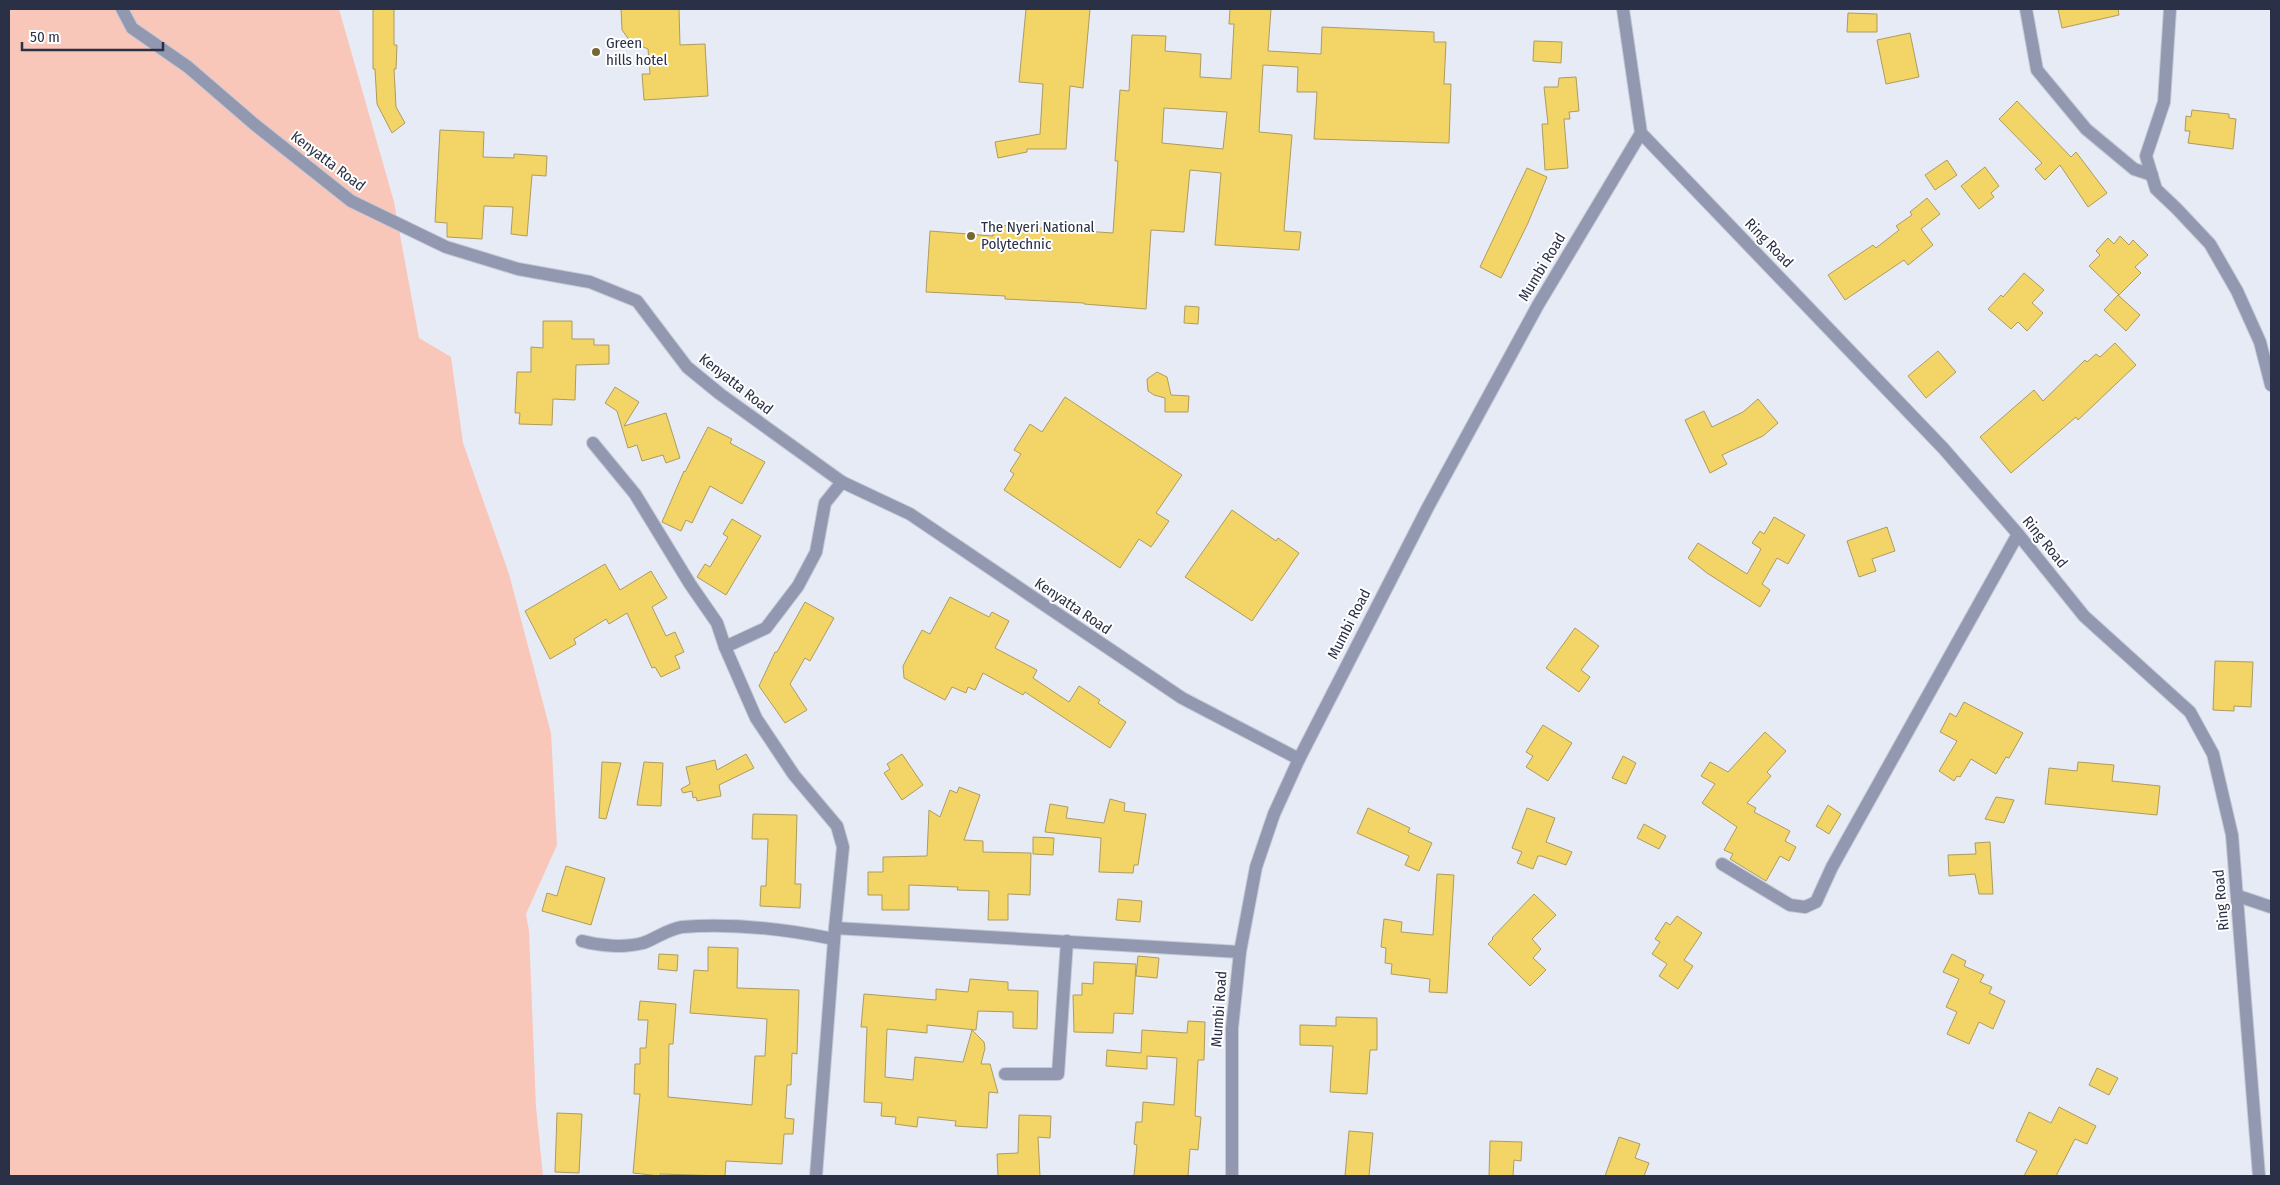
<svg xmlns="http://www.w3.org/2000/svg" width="2280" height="1185" font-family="'Fira Sans Condensed',sans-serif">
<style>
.green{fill:#f9c6ba}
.building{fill:#f3d466;stroke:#ad9c60;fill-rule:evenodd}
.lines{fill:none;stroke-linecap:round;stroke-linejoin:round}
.minor-casing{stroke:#c5c9d6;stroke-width:14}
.minor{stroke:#9198b0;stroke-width:12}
.poi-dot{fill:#756734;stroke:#fff;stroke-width:2}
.labels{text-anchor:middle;stroke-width:4;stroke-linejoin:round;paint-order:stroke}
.poi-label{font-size:15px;fill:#2a3046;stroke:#fff;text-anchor:start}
.street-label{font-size:15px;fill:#2a3046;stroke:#fff}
</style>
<rect width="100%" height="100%" fill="#e7ebf6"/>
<!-- green -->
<polygon class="green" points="9,9 339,9 394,202 419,338 451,357 463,443 509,574 551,733 557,845 526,914 529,931 536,1107 543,1176 9,1176"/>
<!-- building -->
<g class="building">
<polygon points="373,9 394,9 394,45 397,45 396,69 394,69 396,107 405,123 392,133 377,104 375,69 373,69"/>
<polygon points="621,9 679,9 680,45 705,44 708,96 644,100 642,74 650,74 648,49 630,41 622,30"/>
<polygon points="1026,9 1090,9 1083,88 1070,86 1066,149 1027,149 1027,152 998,158 995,142 1040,134 1043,84 1019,82"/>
<path d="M 1230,9 L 1271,9 L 1268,51 L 1321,54 L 1322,27 L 1434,32 L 1434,42 L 1446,42 L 1444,84 L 1451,84 L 1449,143 L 1314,139 L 1317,92 L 1297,92 L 1298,67 L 1263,65 L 1259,132 L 1292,135 L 1284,231 L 1301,232 L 1299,250 L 1215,245 L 1221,173 L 1190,170 L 1184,232 L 1151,230 L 1146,309 L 1084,304 L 1084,303 L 1005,299 L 1005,296 L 926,292 L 930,231 L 993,236 L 994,225 L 1113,233 L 1118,161 L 1115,161 L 1120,90 L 1129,91 L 1132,35 L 1166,36 L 1165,51 L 1201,54 L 1200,77 L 1231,79 L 1234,24 L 1229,24 ZM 1164,108 L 1227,112 L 1223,149 L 1162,143 Z"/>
<polygon points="2058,9 2118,9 2119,15 2062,28"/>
<polygon points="1848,13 1877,14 1877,32 1847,32"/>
<polygon points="1910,33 1919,77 1886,84 1877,40"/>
<polygon points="1534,41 1562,42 1561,63 1533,61"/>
<polygon points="1576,77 1579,111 1569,112 1570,119 1564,119 1568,168 1545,170 1542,124 1548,124 1544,87 1558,87 1559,78"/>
<polygon points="2017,101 2071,157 2076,152 2107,193 2088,207 2060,165 2045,180 2035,169 2042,163 1999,119"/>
<polygon points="2192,110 2229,114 2229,118 2236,119 2233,149 2188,143 2190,131 2185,131 2186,116 2191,117"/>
<polygon points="440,130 484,132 483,157 514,158 514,154 547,156 546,176 532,175 527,236 511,234 513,207 484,206 482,239 447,237 447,223 435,222"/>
<polygon points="1947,160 1957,175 1935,190 1925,175"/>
<polygon points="1985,167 1999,186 1991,193 1994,197 1979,209 1961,186"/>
<polygon points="1527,168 1547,177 1528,223 1501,278 1480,267"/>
<polygon points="1927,198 1940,214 1921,229 1933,245 1908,265 1904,260 1845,300 1828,275 1873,245 1876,248 1899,230 1896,226 1912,215 1910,212"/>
<polygon points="2120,236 2129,245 2133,240 2148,255 2135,267 2141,273 2119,295 2089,266 2100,255 2096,251 2108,238 2114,244"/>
<polygon points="2024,273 2044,290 2032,303 2043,313 2027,331 2018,322 2011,329 1988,309 2001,295 2003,297"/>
<polygon points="2118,295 2140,315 2126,331 2104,310"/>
<polygon points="1185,306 1199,307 1198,324 1184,323"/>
<polygon points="543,321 572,321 572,339 594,339 594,345 609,345 609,364 576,365 575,400 553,399 552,425 519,424 520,413 515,413 517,372 531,372 531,347 543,348"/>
<polygon points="2115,343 2136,365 2078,420 2076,417 2011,473 1980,437 2034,390 2043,401 2085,360 2087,362 2096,354 2100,357"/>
<polygon points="1938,351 1956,372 1926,398 1908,376"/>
<polygon points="1157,372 1167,377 1171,395 1189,396 1188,412 1165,412 1165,398 1154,395 1148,391 1147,379"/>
<polygon points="615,387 639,402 624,426 666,413 680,458 666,463 663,455 642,461 637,445 628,448 617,411 605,403"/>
<polygon points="1065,397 1182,475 1156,513 1169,521 1151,547 1139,539 1120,568 1004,490 1014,474 1010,471 1021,454 1014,450 1030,424 1042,432"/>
<polygon points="1758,399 1778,423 1763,436 1722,455 1727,464 1710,473 1685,420 1704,411 1712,427 1743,412"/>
<polygon points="708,427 732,439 730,443 765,462 742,504 710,486 692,523 686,520 681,531 662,522 684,471 685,472"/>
<polygon points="1232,510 1276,541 1278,538 1299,553 1252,621 1185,577"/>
<polygon points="1774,517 1805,535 1788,564 1777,558 1762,584 1770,590 1760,607 1707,573 1688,558 1698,543 1747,574 1761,549 1752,543 1760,531 1764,534"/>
<polygon points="732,519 761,536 726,595 697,577 705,564 710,567 728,537 723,534"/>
<polygon points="1887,527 1895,551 1872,559 1876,571 1859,577 1847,541"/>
<polygon points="605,564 620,590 651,571 667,598 652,607 666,636 675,632 684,652 675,656 680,668 661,677 655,667 652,668 627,613 609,624 606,619 574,639 576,644 550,659 525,611"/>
<polygon points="950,597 989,617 992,612 1009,621 995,648 1037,670 1033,678 1069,702 1079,686 1100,700 1098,703 1126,722 1110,748 1025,692 1023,695 983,673 975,690 968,687 966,693 952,687 945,700 904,678 903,666 922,630 930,634"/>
<polygon points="805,602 834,618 810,661 805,658 790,684 807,710 785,723 759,686 775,652 777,652"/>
<polygon points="1575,628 1599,646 1581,670 1590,677 1579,692 1546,668"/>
<polygon points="2215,661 2253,662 2251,707 2234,706 2234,711 2213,710"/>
<polygon points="1964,702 2023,733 2009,758 2006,757 1996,774 1971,759 1960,777 1957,776 1954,781 1939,771 1957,741 1940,732 1950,713 1956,717"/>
<polygon points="1543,725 1572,743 1548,781 1526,767 1533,756 1526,752"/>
<polygon points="1765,732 1786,751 1767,772 1771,776 1747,803 1756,808 1754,812 1790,831 1785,841 1796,847 1789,861 1780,856 1766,881 1730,859 1733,854 1724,850 1737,827 1702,803 1715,784 1701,776 1710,762 1728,772"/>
<polygon points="746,754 754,768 719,785 721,796 697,801 696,797 693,798 692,791 683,793 681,789 690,784 686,767 715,760 717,770"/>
<polygon points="902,754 923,785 902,800 884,773 890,769 887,764"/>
<polygon points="1623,756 1636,763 1626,784 1612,778"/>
<polygon points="602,762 621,763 606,819 599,818"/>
<polygon points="644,762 663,763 661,806 637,805"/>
<polygon points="2078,762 2114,765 2112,781 2160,786 2157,815 2045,804 2049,768 2077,771"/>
<polygon points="959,787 980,795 964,840 983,841 983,852 1031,853 1030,895 1008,894 1008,920 988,920 989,891 957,890 958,887 909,885 909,910 882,910 882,895 868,895 868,872 883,872 883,857 927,856 929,810 940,817 950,790 957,793"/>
<polygon points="1996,797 2014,800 2004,823 1985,819"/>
<polygon points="1110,799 1125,803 1124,811 1146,814 1138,865 1134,865 1133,873 1099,872 1101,838 1045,832 1050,804 1068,807 1066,818 1104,823"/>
<polygon points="1828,805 1841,814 1829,834 1816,826"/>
<polygon points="1368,808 1410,828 1408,832 1432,843 1419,871 1405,865 1409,856 1357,833"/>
<polygon points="1527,808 1555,818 1546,842 1572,852 1566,865 1541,856 1538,856 1533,869 1517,863 1522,852 1512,848"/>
<polygon points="753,814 797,815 795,884 801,884 800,908 760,906 761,886 766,886 768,839 752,839"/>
<polygon points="1644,824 1666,836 1659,849 1637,838"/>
<polygon points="1033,837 1054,838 1053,855 1033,854"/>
<polygon points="1990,842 1993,894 1979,894 1975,874 1949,876 1948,855 1976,854 1975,843"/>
<polygon points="566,866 605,878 591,925 542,911 547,893 557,896"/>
<polygon points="1437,874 1454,875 1447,993 1429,992 1430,979 1391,974 1392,964 1385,963 1386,948 1381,947 1384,919 1402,922 1401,932 1433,935"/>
<polygon points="1534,894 1556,915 1532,939 1541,949 1533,958 1546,970 1530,986 1488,944 1493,939 1492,938"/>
<polygon points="1118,899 1142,901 1140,922 1116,920"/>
<polygon points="1677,916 1702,933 1684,960 1693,966 1678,989 1659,976 1667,964 1652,954 1660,942 1655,939 1666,922 1670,925"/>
<polygon points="708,947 738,948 737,988 799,990 797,1054 792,1053 791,1085 787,1085 785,1118 794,1119 793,1134 784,1134 782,1164 726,1161 725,1176 660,1174 660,1176 633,1173 640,1094 634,1094 635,1064 640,1064 640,1048 646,1048 648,1020 638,1020 640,1001 676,1004 673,1044 669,1044 668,1097 752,1105 755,1056 765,1056 767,1019 690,1013 694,970 708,971"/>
<polygon points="659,954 678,955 677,971 658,969"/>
<polygon points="1952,954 1966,961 1964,966 1984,975 1980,982 1992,987 1989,993 2005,1001 1993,1029 1979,1022 1969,1044 1947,1034 1957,1012 1946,1007 1959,979 1943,972"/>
<polygon points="1138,956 1159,958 1157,978 1136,976"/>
<polygon points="1094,962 1136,964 1133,1014 1114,1013 1113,1033 1074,1032 1073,995 1082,995 1082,983 1093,984"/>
<polygon points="970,979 1008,982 1008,990 1038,991 1037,1029 1013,1028 1013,1012 978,1011 976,1030 927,1025 927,1033 887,1029 885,1077 913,1080 915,1057 963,1062 972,1030 984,1042 985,1048 981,1064 990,1064 998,1093 989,1092 987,1128 955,1126 956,1121 918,1117 917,1127 895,1124 896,1117 881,1116 882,1103 864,1102 867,1027 861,1027 864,994 936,1000 936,989 968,992"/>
<polygon points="1336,1017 1377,1018 1377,1050 1370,1050 1367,1094 1330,1092 1333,1046 1300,1045 1300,1025 1336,1026"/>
<polygon points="1188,1021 1205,1022 1204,1060 1198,1060 1195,1116 1201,1117 1198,1150 1190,1149 1188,1176 1134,1176 1137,1145 1134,1144 1136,1122 1142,1122 1143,1102 1174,1105 1177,1058 1147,1056 1147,1069 1106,1066 1107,1050 1141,1053 1142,1030 1187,1033"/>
<polygon points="2097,1068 2118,1078 2109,1095 2089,1085"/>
<polygon points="2059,1107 2096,1126 2087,1144 2075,1139 2056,1176 2024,1176 2037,1151 2016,1141 2029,1112 2051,1123"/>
<polygon points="557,1113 582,1114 579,1173 555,1172"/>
<polygon points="1019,1115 1051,1116 1050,1138 1038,1137 1040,1176 998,1176 997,1154 1018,1153"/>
<polygon points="1349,1131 1373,1133 1369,1176 1345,1176"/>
<polygon points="1619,1137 1640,1144 1635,1158 1649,1163 1644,1176 1605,1176"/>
<polygon points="1490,1141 1522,1142 1521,1161 1514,1160 1513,1176 1489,1176"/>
</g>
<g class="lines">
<defs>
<g id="minor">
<polyline points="122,9 132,28 188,67 254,124 351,201 446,247 518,269 590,282 637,301 687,367 720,394 842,482 910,514 1182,698 1299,759"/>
<polyline points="1623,9 1641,133 1943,448 2018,534 2084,616 2190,712 2213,754 2232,835 2259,1176"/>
<polyline points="2026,9 2037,70 2086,129 2134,169 2152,175"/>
<polyline points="2170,9 2164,102 2146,156 2156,189 2177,209 2210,244 2237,291 2260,342 2271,385"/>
<polyline points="593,443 635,494 690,584 717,623 725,647 756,718 794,775 837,826 843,847 835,928"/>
<polyline points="725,647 766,628 798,586 816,552 825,503 842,482"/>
<polyline points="1722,864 1790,905 1805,907 1816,902 1832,867 2018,534"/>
<polyline points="2238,896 2271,907"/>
<path d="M 582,941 C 600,946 624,948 643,943 C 655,939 668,929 682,927 C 732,923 785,929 834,939"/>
<polyline points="1005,1074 1058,1074 1067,941"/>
<polyline points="816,1176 835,928 1240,952"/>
<polyline points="1232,1176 1232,1028 1240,952 1256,867 1274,814 1299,759 1428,507 1538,305 1641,133"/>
</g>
</defs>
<!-- minor casing -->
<use href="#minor" class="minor-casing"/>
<!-- minor -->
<use href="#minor" class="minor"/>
</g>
<!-- markers -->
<g class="poi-dot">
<circle cx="596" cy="52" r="5"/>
<circle cx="971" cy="236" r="5"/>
</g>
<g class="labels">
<!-- poi labels -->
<g class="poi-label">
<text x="606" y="48">Green<tspan x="606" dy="17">hills hotel</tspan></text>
<text x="981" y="232">The Nyeri National<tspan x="981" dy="17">Polytechnic</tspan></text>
</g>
<!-- street labels -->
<g class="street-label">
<text transform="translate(328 161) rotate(37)" y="5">Kenyatta Road</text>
<text transform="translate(1769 243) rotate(46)" y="5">Ring Road</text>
<text transform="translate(1542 267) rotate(-59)" y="5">Mumbi Road</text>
<text transform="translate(736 384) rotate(38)" y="5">Kenyatta Road</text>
<text transform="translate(2045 542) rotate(51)" y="5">Ring Road</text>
<text transform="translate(1073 606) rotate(34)" y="5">Kenyatta Road</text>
<text transform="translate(1349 624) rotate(-63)" y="5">Mumbi Road</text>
<text transform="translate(2221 900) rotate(-95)" y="5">Ring Road</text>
<text transform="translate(1219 1009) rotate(-86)" y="5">Mumbi Road</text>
</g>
</g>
<!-- border -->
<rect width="2280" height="1185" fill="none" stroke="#2a3046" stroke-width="20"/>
<!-- scale -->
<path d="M22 42v8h141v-8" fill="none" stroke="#2a3046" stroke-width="2.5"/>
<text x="30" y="42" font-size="15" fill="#2a3046" stroke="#ffffff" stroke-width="4" paint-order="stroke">50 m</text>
</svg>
